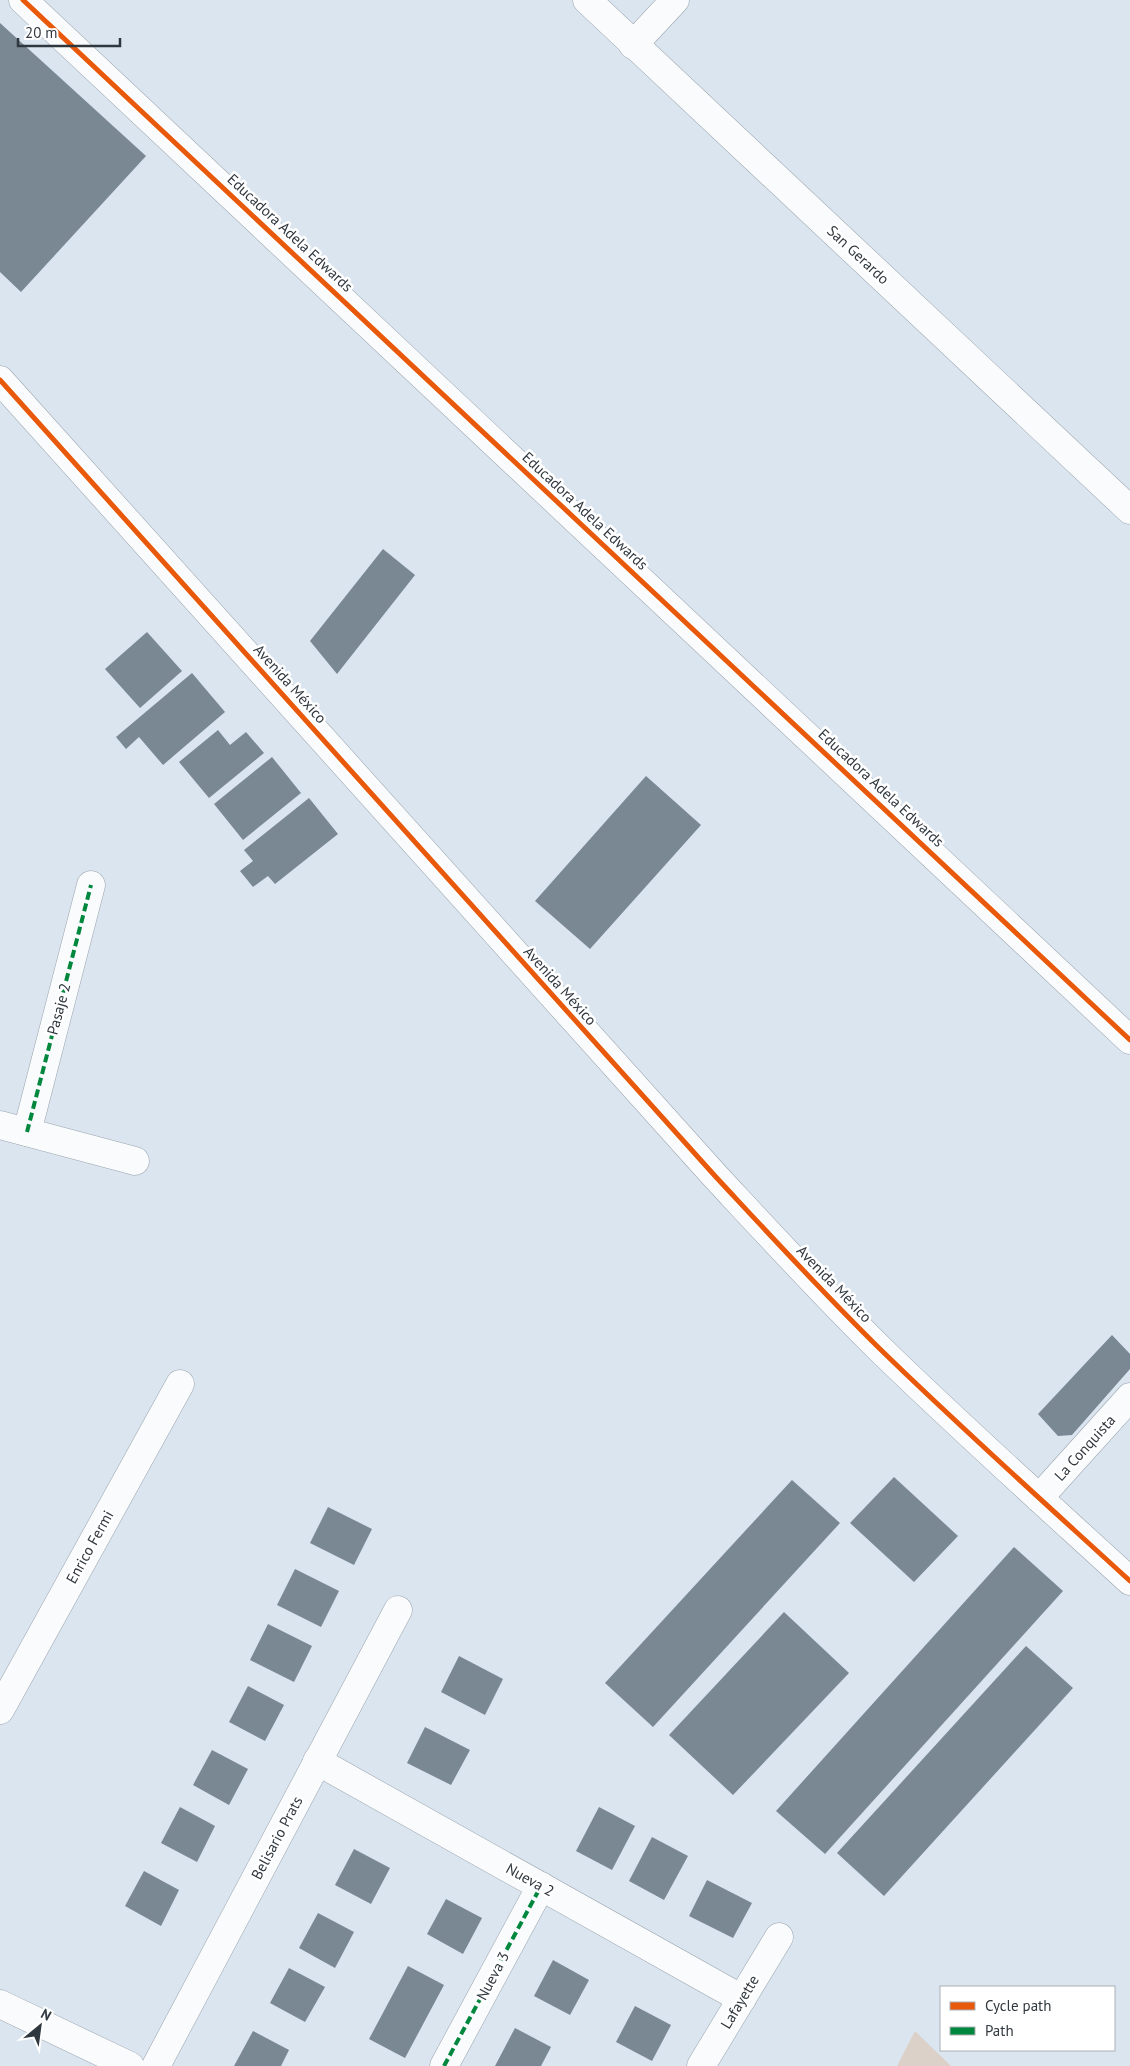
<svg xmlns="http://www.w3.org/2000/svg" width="1130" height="2066" font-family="'PT Sans',sans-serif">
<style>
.green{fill:#dcd1c8}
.building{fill:#7a8894}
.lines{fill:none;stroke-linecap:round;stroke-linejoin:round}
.minor-casing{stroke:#9ba4ac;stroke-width:29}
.tertiary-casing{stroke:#9ba4ac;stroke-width:29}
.minor{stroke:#f9fbfd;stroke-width:28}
.tertiary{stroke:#f9fbfd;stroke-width:28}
.quiet{stroke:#00873e;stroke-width:4;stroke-dasharray:8 4;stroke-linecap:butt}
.cycleway-casing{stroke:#fff;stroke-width:8}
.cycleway{stroke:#e8590c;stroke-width:5}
.labels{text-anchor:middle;stroke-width:5;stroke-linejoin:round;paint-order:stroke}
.street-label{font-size:15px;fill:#30383f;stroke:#fff}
</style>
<rect width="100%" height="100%" fill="#dae5f0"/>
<!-- green -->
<polygon class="green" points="915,2031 951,2066 897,2066"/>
<!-- building -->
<g class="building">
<polygon points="0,23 146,156 21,292 0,272"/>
<polygon points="383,549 415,575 337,674 310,641"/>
<polygon points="147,632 182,671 140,708 105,669"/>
<polygon points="192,673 225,712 163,765 139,737 126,749 116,737"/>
<polygon points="218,730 230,745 246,732 264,753 209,798 179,762"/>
<polygon points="272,757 301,793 243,840 214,804"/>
<polygon points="646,776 701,825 590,949 535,901"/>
<polygon points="309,798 338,834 275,884 268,876 253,887 240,871 253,861 244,850"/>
<polygon points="1112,1335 1130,1354 1130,1369 1072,1435 1058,1436 1038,1414"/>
<polygon points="894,1477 958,1536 914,1582 850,1523"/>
<polygon points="792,1480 840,1523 653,1727 605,1683"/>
<polygon points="328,1507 372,1529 354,1565 310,1543"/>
<polygon points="1014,1547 1063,1591 825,1854 776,1811"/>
<polygon points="295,1569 339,1591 321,1627 277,1605"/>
<polygon points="784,1612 849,1673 733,1795 669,1735"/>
<polygon points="268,1624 312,1646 294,1682 250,1660"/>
<polygon points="1026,1646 1073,1688 884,1896 837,1853"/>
<polygon points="459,1656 503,1679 485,1715 441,1692"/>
<polygon points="248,1686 284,1705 265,1741 229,1722"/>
<polygon points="425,1727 470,1750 451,1785 407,1763"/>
<polygon points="212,1750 248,1769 229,1805 193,1785"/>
<polygon points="180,1807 215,1826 197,1862 161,1843"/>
<polygon points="599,1807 635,1826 612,1870 576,1851"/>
<polygon points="652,1837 688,1856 664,1900 629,1881"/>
<polygon points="354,1849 390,1868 371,1904 335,1885"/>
<polygon points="144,1871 179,1890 161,1926 125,1906"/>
<polygon points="707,1880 752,1903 733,1938 689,1916"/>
<polygon points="446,1899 482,1918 463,1954 427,1934"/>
<polygon points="318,1913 354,1932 335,1968 299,1948"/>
<polygon points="553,1960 589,1980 570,2015 534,1996"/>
<polygon points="408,1966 444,1985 405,2058 369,2039"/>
<polygon points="289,1968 325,1987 305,2022 270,2003"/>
<polygon points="635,2006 671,2025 652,2061 616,2042"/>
<polygon points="515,2028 551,2047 541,2066 495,2066"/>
<polygon points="253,2031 289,2050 281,2066 234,2066"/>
</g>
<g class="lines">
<defs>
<g id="minor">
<polyline points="23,0 1130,1040"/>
<polyline points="587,0 1130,510"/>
<polyline points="633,45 675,0"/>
<polyline points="0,1125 135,1161"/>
<polyline points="27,1132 91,885"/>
<polyline points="1039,1498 1130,1397"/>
<polyline points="0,1710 180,1384"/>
<polyline points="317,1761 742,1999"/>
<polyline points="0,2004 130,2066"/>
<polyline points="156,2066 398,1610"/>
<polyline points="444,2066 541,1886"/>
<polyline points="701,2066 779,1937"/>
</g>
<path id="tertiary" d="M 0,380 L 715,1176 C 769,1234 823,1293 880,1349 C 961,1428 1046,1504 1130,1581"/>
</defs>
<!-- minor casing -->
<use href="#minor" class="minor-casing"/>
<!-- tertiary casing -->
<use href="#tertiary" class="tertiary-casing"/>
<!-- minor -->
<use href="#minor" class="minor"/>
<!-- tertiary -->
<use href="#tertiary" class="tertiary"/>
<!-- quiet -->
<g class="quiet">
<polyline points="27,1132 91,885"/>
<polyline points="444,2066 541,1886"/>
</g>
<defs>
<g id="cycleway">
<polyline points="23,0 1130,1040"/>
<path d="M 0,380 L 715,1176 C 769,1234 823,1293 880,1349 C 961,1428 1046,1504 1130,1581"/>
</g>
</defs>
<!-- cycleway casing -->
<use href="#cycleway" class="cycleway-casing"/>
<!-- cycleway -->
<use href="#cycleway" class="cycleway"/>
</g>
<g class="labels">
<!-- street labels -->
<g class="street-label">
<text transform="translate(290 233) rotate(43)" y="5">Educadora Adela Edwards</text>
<text transform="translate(858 255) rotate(43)" y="5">San Gerardo</text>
<text transform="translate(585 511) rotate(43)" y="5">Educadora Adela Edwards</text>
<text transform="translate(290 684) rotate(48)" y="5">Avenida México</text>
<text transform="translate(881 788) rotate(43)" y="5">Educadora Adela Edwards</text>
<text transform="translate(560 986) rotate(48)" y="5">Avenida México</text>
<text transform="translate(59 1009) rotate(-75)" y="5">Pasaje 2</text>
<text transform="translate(834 1284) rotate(46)" y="5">Avenida México</text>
<text transform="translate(1085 1448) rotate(-48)" y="5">La Conquista</text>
<text transform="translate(90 1547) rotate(-61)" y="5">Enrico Fermi</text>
<text transform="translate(277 1838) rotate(-62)" y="5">Belisario Prats</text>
<text transform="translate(530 1880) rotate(29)" y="5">Nueva 2</text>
<text transform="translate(493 1976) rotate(-62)" y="5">Nueva 3</text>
<text transform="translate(740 2002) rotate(-59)" y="5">Lafayette</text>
</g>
</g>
<!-- legend -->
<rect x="940" y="1986" width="175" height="65" fill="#ffffff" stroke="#acafb2"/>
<rect x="950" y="2002" width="25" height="8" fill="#e8590c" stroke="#acafb2"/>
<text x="985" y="2011" font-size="15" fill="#30383f">Cycle path</text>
<rect x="950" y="2027" width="25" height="8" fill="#00873e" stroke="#acafb2"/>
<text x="985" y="2036" font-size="15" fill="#30383f">Path</text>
<!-- north arrow -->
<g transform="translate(40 2026) rotate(29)" stroke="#ffffff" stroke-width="4" paint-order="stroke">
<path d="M0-4L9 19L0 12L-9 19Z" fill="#30383f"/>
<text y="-8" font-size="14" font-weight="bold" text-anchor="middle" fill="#30383f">N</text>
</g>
<!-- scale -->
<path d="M18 38v8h102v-8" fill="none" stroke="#30383f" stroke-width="2.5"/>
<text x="25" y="38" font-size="15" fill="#30383f" stroke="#ffffff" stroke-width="4" paint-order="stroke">20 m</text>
</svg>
